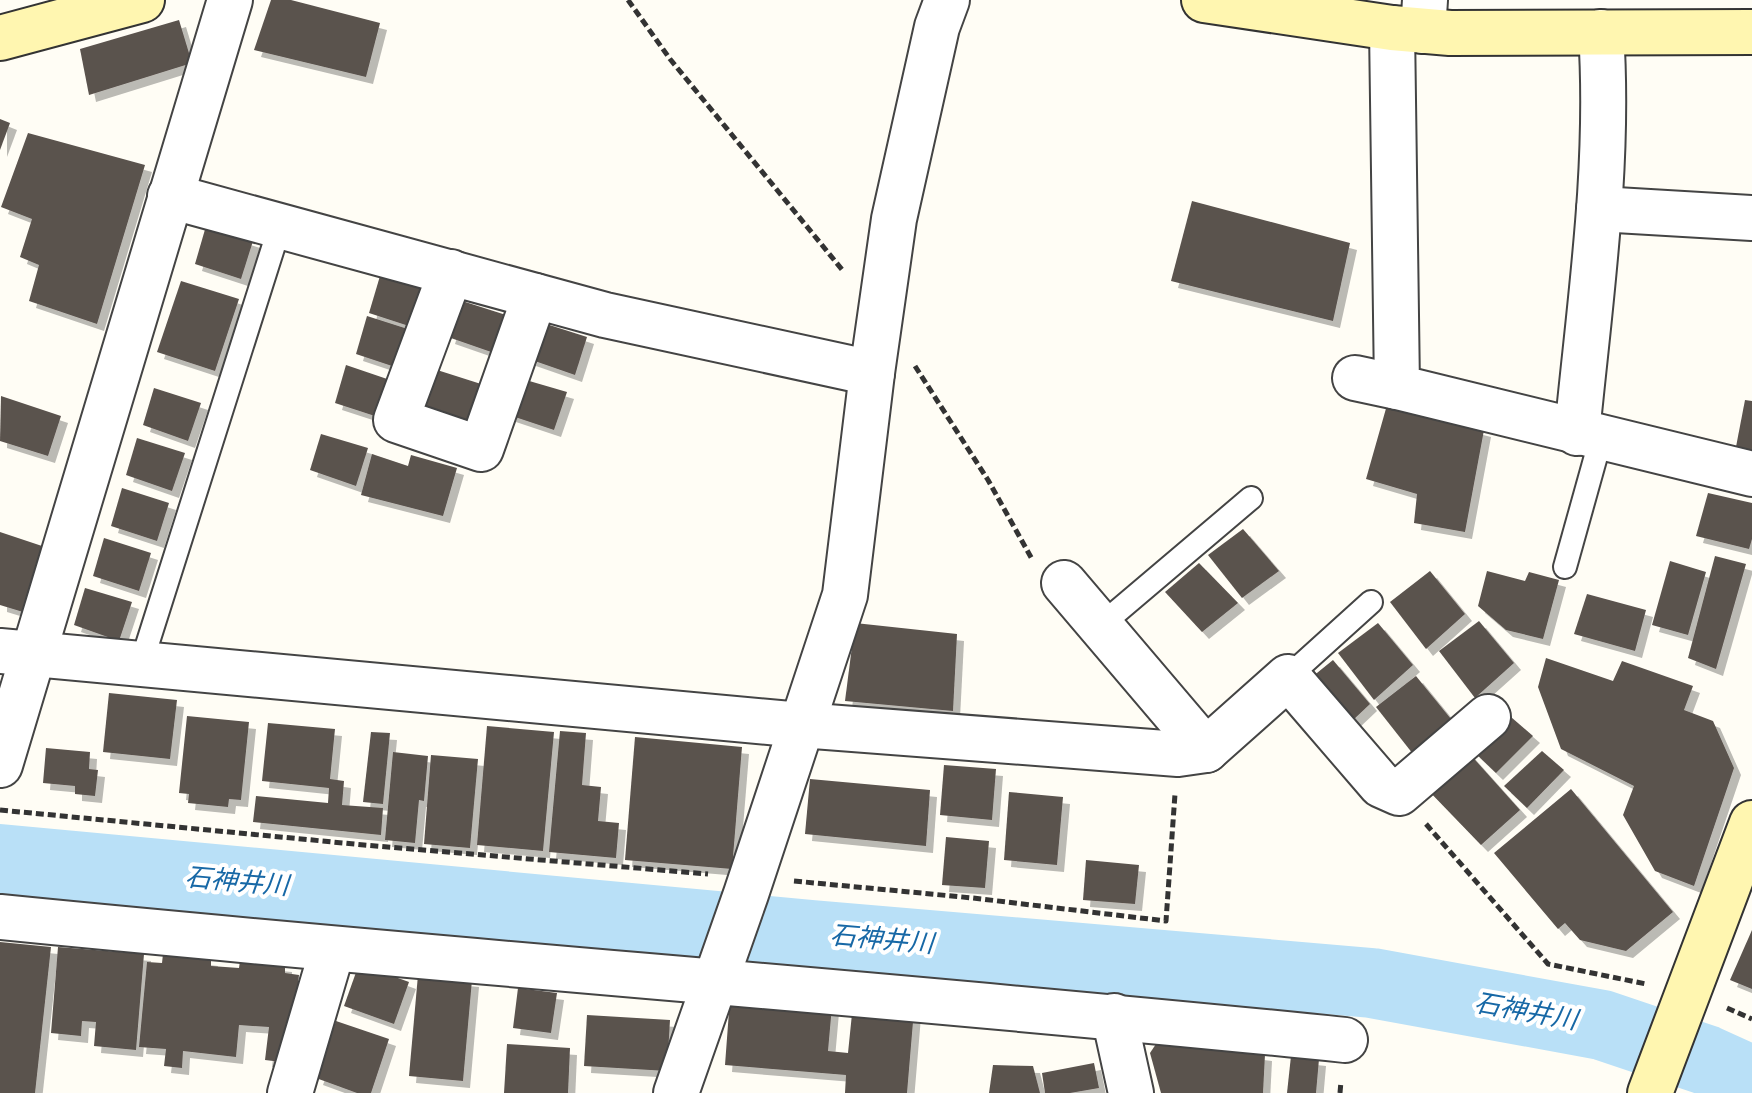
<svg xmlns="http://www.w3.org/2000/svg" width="1752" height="1093" font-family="'Roboto Serif','Noto Sans JP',serif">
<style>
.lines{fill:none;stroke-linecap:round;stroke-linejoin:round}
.river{stroke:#b9e0f7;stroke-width:70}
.building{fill:#5a524d;filter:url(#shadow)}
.lane-casing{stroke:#444;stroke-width:26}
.street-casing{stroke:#444;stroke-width:48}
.secondary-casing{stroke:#333;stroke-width:48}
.path{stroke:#333;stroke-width:5;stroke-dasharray:8 4;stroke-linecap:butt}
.lane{stroke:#fff;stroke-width:22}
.street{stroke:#fff;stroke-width:44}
.secondary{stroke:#fff6b0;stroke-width:44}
.labels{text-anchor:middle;stroke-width:8;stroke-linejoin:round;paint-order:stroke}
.water-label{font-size:26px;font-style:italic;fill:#1768a6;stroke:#fff}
</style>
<defs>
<filter id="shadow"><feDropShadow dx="7" dy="7" stdDeviation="0" flood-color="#0004"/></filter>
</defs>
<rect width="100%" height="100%" fill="#fffdf5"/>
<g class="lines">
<!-- river -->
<polyline class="river" points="0,859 812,935 1372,983 1602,1025 1706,1060 1752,1081"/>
</g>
<!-- building -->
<g class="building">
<polygon points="271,0 291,0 380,23 366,77 254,50"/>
<polygon points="179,20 192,63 89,95 80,49"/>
<polygon points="0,119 10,123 0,150"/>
<polygon points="28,133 145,165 97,324 29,301 39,265 20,257 32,219 1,207"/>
<polygon points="1192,201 1350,243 1333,321 1171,281"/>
<polygon points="206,226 253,241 241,279 195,264"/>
<polygon points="380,276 427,290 415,328 369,313"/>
<polygon points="181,281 239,299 215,371 157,352"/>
<polygon points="459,300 506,315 494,353 448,337"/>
<polygon points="367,316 414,331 401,369 356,354"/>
<polygon points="540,322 587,337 575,375 529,359"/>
<polygon points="346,365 393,381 381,418 335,403"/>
<polygon points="434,369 481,384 469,422 423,406"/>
<polygon points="519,378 567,392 554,430 509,415"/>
<polygon points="154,388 201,403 188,441 143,425"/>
<polygon points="1,396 61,416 48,456 0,441"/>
<polygon points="1745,400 1752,401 1752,455 1735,452"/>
<polygon points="1387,405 1484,430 1465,532 1414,523 1417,494 1366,479"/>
<polygon points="321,434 368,448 356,486 310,470"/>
<polygon points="137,438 185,453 172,491 126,475"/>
<polygon points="372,454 408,466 411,455 457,468 443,516 361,495"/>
<polygon points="122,488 169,503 157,541 111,526"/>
<polygon points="1708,493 1752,503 1752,539 1749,549 1696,536"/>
<polygon points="1243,529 1279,571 1242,598 1208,555"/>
<polygon points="0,532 42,546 23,612 0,605"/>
<polygon points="104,538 151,553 139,591 93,576"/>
<polygon points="1715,556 1746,564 1716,669 1688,658"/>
<polygon points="1670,561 1706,572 1688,635 1652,625"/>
<polygon points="1199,563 1238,603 1202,632 1165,592"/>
<polygon points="1430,571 1465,614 1426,649 1390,602"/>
<polygon points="1487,571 1525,581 1529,572 1559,580 1543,639 1506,630 1478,606"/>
<polygon points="85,588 132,602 119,641 74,625"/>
<polygon points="1587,594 1646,610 1635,651 1574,634"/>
<polygon points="1479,621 1514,663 1475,698 1439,651"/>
<polygon points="855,623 957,634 953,711 845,701"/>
<polygon points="1378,623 1413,665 1374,700 1338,653"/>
<polygon points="1546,658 1613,681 1622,661 1693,686 1684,710 1713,721 1734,768 1694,886 1655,871 1623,815 1634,786 1561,749 1538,687"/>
<polygon points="1333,660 1370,704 1351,722 1312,677"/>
<polygon points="1416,676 1451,719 1413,754 1376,707"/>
<polygon points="109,693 177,700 170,759 103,752"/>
<polygon points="187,716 249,722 241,800 229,799 228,807 188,803 189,794 179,793"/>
<polygon points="1511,717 1533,736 1496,773 1473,751"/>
<polygon points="268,723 335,729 330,779 344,781 342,805 383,808 381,835 253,822 256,796 328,803 329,788 262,781"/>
<polygon points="487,726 554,732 543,851 477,845"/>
<polygon points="560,731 586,733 582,785 601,787 598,821 619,823 616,858 549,852"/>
<polygon points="371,732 390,733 383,804 363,802"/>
<polygon points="635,737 742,747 732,869 625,860"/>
<polygon points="46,748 90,752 89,769 98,770 95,796 75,794 75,786 43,783"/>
<polygon points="1542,751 1564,770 1527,808 1504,786"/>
<polygon points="393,752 428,756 424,801 419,800 415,843 385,840"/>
<polygon points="1468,752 1520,810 1481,845 1426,788"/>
<polygon points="431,755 478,759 470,848 424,844"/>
<polygon points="944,765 996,769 992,820 940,815"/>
<polygon points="810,779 930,790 926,846 805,834"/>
<polygon points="1571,789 1673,912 1626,951 1580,940 1565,923 1558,929 1494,853"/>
<polygon points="1009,792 1063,797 1057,865 1004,860"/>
<polygon points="946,837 989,841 985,888 942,885"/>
<polygon points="1086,860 1139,865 1135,904 1083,900"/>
<polygon points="1752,930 1752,989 1730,980"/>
<polygon points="0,942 51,947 35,1093 0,1093"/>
<polygon points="58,947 144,954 136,1050 94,1046 96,1022 82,1021 81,1036 51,1033"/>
<polygon points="163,954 211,959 211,966 239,968 240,961 285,965 285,973 299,975 290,1063 265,1060 269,1027 239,1025 236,1057 183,1051 182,1068 164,1066 166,1049 139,1047 147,962 162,963"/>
<polygon points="359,964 409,982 394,1024 344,1006"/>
<polygon points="418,975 472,980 463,1081 409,1076"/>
<polygon points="518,988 557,993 551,1033 513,1028"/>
<polygon points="730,998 832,1006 828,1051 848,1053 853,1004 914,1010 907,1093 845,1093 846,1075 725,1065"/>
<polygon points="587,1015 670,1020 667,1071 584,1066"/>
<polygon points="336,1021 389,1039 371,1093 357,1093 316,1078"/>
<polygon points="1158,1041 1265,1054 1263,1093 1161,1093 1150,1053"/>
<polygon points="507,1044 570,1048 568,1093 504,1093"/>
<polygon points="1291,1056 1319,1059 1316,1093 1287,1093"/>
<polygon points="1094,1063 1099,1088 1070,1093 1045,1093 1042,1073"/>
<polygon points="993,1065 1033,1066 1040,1093 989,1093"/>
</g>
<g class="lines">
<defs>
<g id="lane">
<polyline points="1565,567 1601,438"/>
<polyline points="1100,626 1251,498"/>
<polyline points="141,664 280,226"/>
<polyline points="1288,677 1371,602"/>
</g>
<g id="street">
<polyline points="1392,28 1397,387 1752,474"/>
<polyline points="1423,31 1425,0"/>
<polyline points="170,196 605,315 872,373"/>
<polyline points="1599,209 1752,218"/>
<polyline points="451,272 396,420 481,449 535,296"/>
<polyline points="1355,378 1397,387"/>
<path d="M 1577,433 C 1590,299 1610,166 1601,32"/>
<polyline points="1064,583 1206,750"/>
<polyline points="0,651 801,725 1178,754 1206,750 1288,677 1381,785 1399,793 1488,717"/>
<polyline points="0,765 230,0"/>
<path d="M 0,917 C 448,962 897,994 1345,1040"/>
<polyline points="1114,1016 1131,1093"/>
<polyline points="290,1093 332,951"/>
<polyline points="676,1093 746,894 845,595 872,373 894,219 937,27 947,0"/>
</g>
<g id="secondary">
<polyline points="1204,0 1392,28 1450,33 1752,32"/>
<polyline points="0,38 142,0"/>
<polyline points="1650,1093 1752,823"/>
</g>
</defs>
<!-- lane casing -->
<use href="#lane" class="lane-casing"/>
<!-- street casing -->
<use href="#street" class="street-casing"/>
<!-- secondary casing -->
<use href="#secondary" class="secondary-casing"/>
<!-- path -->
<g class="path">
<polyline points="628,0 670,59 844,272"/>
<polyline points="915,366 988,480 1032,559"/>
<polyline points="0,810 364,845 708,874"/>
<polyline points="1426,824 1548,964 1646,984"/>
<polyline points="794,881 973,898 1166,921 1175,794"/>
<polyline points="1727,1008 1752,1019"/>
<polyline points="1340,1093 1341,1081"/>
</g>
<!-- lane -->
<use href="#lane" class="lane"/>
<!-- street -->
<use href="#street" class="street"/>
<!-- secondary -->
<use href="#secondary" class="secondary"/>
</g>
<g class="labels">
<!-- water labels -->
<g class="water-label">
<text transform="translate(237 881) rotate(5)" y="9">石神井川</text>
<text transform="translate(882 939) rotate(5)" y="9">石神井川</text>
<text transform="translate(1526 1011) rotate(10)" y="9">石神井川</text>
</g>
</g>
</svg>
